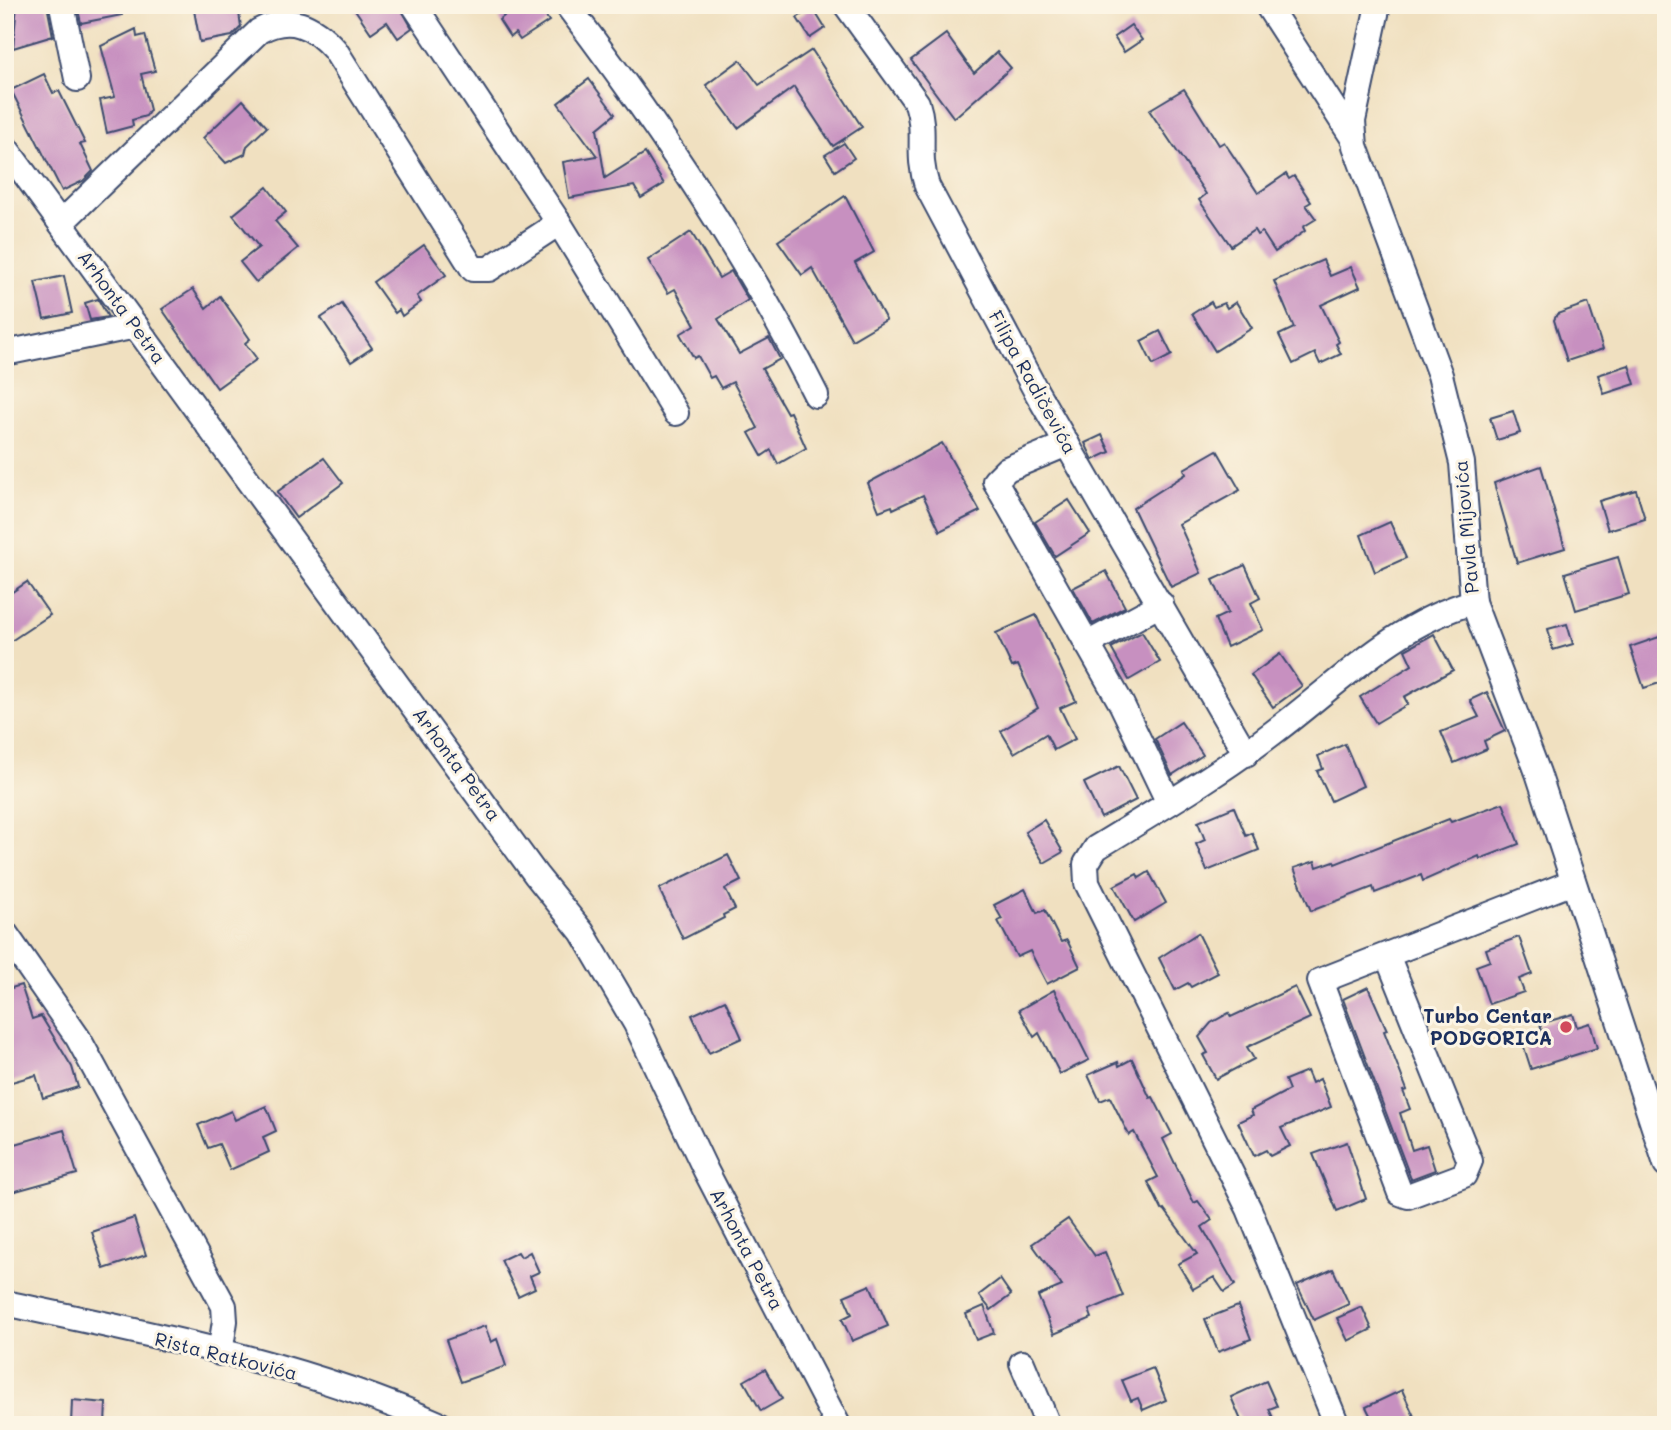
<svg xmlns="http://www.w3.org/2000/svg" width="1671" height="1430" font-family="Mali,sans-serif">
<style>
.building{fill:#c790c0}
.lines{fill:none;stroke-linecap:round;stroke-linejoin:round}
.street-casing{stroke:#3b4a6d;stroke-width:28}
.street{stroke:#fff;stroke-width:24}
.poi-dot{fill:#d1495b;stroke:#fcf5e5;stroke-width:2.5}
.labels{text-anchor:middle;stroke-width:6;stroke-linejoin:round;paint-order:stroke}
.street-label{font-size:19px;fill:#1b2f5e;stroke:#fcf5e5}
.poi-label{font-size:19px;font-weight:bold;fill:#1b2f5e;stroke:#fcf5e5;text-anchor:end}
</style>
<rect width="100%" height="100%" fill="#fcf5e5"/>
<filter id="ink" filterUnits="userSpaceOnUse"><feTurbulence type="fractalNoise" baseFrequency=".0143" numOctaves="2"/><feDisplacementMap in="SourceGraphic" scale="14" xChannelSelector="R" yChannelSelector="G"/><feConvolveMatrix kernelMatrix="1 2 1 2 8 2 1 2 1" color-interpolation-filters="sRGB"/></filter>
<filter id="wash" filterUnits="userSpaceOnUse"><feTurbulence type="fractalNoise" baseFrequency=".00686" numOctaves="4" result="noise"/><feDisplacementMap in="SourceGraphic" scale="28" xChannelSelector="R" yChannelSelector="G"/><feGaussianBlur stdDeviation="1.57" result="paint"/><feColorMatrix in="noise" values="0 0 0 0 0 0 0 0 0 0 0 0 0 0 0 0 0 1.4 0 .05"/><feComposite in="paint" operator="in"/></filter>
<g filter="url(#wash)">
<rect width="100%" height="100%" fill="#f0e0c0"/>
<g id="blocks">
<!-- building -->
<g class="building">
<polygon points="17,5 47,5 53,36 13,48"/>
<polygon points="77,5 121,5 122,15 81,23"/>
<polygon points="193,5 238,5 241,27 232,36 200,42"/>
<polygon points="352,5 399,5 412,28 398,38 387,22 371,33"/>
<polygon points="497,5 538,5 549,21 520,40 515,33 510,37 499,20 504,16"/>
<polygon points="812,7 825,28 810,38 797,18"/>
<polygon points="1131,25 1142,40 1124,52 1114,37"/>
<polygon points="136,29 137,37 145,35 155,71 141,74 150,110 146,116 132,120 133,126 107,133 100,100 115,97 101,46"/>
<polygon points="946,34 974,73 997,52 1011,68 954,118 911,60"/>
<polygon points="812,50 862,127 833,146 794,87 738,128 706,85 740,60 759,85"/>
<polygon points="44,74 53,93 59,91 85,143 80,144 93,171 83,181 62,191 11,90"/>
<polygon points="589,79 615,114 597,129 605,178 645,153 664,184 641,198 634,186 569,198 563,162 597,156 558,103"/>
<polygon points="1184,89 1219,145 1224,142 1258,193 1286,174 1289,179 1294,176 1311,202 1306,205 1316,219 1303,227 1305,231 1275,252 1262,232 1257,235 1254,230 1231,246 1199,200 1206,194 1149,110"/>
<polygon points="243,100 267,127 247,146 245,154 226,163 203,138"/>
<polygon points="844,143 854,158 835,171 825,155"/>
<polygon points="267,187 286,212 275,221 298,248 256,282 240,262 259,247 233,215"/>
<polygon points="845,196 874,252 855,263 886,320 852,340 812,268 802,275 778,241"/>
<polygon points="691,232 719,278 731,271 748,300 718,319 739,354 769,338 780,359 762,369 787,413 790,412 806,448 778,464 771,450 762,456 749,433 758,428 733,382 721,388 714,376 710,378 698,356 694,358 680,334 695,325 675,289 668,293 648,260"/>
<polygon points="424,245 446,275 417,296 421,302 402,316 399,310 395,313 373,282"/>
<polygon points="1323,260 1330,276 1351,267 1360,287 1321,305 1339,342 1336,344 1341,354 1320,364 1315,353 1293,364 1279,335 1294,328 1274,281"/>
<polygon points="64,276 72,313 44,319 35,282"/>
<polygon points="193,289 206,308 220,296 250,339 245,343 257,359 217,388 162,309"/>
<polygon points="98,299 108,317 90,320 85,303"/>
<polygon points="1211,302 1214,307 1224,303 1227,308 1236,302 1252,328 1215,351 1192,314"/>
<polygon points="1588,303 1603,349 1567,361 1554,320 1557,314"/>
<polygon points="342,304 372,348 351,362 321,318"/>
<polygon points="1160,331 1172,355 1153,365 1141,341"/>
<polygon points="1629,365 1635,384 1604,394 1598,375"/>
<polygon points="1513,411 1520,433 1497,440 1490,418"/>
<polygon points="1102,435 1110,452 1093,460 1085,443"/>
<polygon points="942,443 980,511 940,531 923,495 893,509 892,506 879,511 868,483"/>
<polygon points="1217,450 1240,490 1179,524 1201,573 1171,587 1133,508 1186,474 1184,469"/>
<polygon points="324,458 343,483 296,518 277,492"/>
<polygon points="1541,466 1565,548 1517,563 1494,483"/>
<polygon points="1636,490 1645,519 1608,530 1599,501"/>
<polygon points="1069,500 1090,533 1055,556 1035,522"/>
<polygon points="1390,522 1406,558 1375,572 1361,535"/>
<polygon points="1618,557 1629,594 1576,610 1565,573"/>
<polygon points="1245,565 1260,598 1251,603 1263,630 1227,647 1215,619 1228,613 1213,580"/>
<polygon points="1106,571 1125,607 1093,624 1073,588"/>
<polygon points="27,582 50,615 5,645 5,597"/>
<polygon points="1036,615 1076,701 1060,708 1075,739 1054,750 1046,734 1014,753 1001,731 1038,708 1018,665 1012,667 996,633"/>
<polygon points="1567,624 1573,644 1553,650 1548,629"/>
<polygon points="1142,632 1160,662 1129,680 1111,648"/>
<polygon points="1434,634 1453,670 1404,697 1408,704 1376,723 1360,697 1412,665 1405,650"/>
<polygon points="1662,636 1666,647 1666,681 1644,688 1630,647"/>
<polygon points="1280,654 1302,686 1273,707 1251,675"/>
<polygon points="1487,692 1505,731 1484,741 1487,749 1454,763 1441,732 1479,717 1470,700"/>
<polygon points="1181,722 1203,755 1172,775 1155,739"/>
<polygon points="1345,744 1363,786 1331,801 1317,771 1323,769 1318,756"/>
<polygon points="1119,766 1136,800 1101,818 1084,783"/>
<polygon points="1503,803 1519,844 1480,859 1479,856 1423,881 1421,875 1375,893 1373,887 1311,911 1294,868 1315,861 1317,867 1334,861 1335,864 1449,819 1451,822"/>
<polygon points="1234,807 1246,836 1252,833 1259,850 1207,871 1196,844 1205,840 1198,822"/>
<polygon points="1044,820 1063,852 1044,863 1025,832"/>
<polygon points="728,855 741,881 725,889 735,909 723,915 724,918 683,939 659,889"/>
<polygon points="1149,872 1166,903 1134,922 1114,886 1137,874 1139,878"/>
<polygon points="1025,889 1037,913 1045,910 1061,942 1067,940 1080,967 1047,984 1030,951 1017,957 998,921 1002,919 994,905"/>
<polygon points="1198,933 1218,973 1191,987 1188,983 1175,990 1159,958"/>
<polygon points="1519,937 1532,974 1519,979 1524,992 1489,1004 1476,966 1490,961 1486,949"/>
<polygon points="21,985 32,1019 41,1016 72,1067 78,1087 43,1098 36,1075 5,1084 5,990"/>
<polygon points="1295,987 1310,1018 1247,1047 1254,1059 1216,1079 1203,1055 1208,1053 1199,1037 1211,1023 1229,1013 1231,1017"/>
<polygon points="1368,987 1387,1030 1384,1031 1407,1090 1403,1091 1410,1109 1400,1113 1412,1150 1427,1145 1435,1170 1411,1179 1343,999"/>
<polygon points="1054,990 1089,1060 1060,1074 1039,1033 1034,1037 1019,1010"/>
<polygon points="725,1000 742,1038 709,1053 692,1015"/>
<polygon points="1573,1014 1577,1027 1590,1023 1597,1048 1531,1069 1523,1044 1544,1038 1540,1024"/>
<polygon points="1132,1059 1150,1098 1153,1097 1172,1134 1163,1139 1194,1203 1198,1201 1212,1220 1202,1227 1235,1285 1224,1292 1214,1277 1193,1289 1178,1264 1197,1254 1164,1209 1162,1210 1148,1182 1158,1177 1134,1132 1129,1135 1110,1097 1100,1101 1088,1075 1118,1062 1119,1066"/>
<polygon points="1307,1071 1312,1083 1320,1079 1331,1107 1281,1128 1290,1146 1270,1156 1266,1150 1254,1156 1238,1122 1253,1115 1251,1110 1289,1090 1285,1080"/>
<polygon points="266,1106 276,1131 263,1137 269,1152 230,1170 219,1144 208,1148 198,1125 231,1111 235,1120"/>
<polygon points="64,1130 77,1174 5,1194 5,1147"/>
<polygon points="1347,1142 1366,1199 1337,1211 1313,1154"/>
<polygon points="134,1218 146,1255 104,1269 92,1232"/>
<polygon points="1068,1219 1095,1256 1105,1252 1123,1296 1089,1310 1092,1318 1054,1334 1038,1296 1062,1286 1032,1244"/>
<polygon points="518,1252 521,1257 530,1252 539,1272 530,1276 535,1288 518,1296 501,1260"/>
<polygon points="1333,1269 1349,1304 1314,1320 1297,1285"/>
<polygon points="1000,1279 1011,1295 991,1310 979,1295"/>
<polygon points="870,1285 888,1326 852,1341 842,1319 852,1314 844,1296"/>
<polygon points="984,1306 994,1333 976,1340 966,1314"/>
<polygon points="1238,1306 1251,1339 1218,1352 1205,1319"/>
<polygon points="1362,1307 1372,1329 1348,1341 1337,1318"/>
<polygon points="485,1326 491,1342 497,1339 506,1366 461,1382 446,1340"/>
<polygon points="1153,1368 1166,1400 1143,1410 1138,1398 1131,1401 1122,1380"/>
<polygon points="765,1369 782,1399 761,1411 744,1381"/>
<polygon points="1266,1381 1277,1406 1269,1409 1274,1420 1264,1425 1243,1425 1231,1397"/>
<polygon points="1402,1390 1418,1425 1375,1425 1366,1407"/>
<polygon points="72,1400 106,1403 105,1425 71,1425"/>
</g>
</g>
</g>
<g filter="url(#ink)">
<use href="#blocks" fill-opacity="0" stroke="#3b4a6d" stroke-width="2"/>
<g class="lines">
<defs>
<g id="street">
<polyline points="62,5 77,79"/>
<polyline points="414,5 559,223 676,413"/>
<path d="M 567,5 C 660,127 748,259 816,395"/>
<path d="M 846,5 L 917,103 C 927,134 916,153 927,186 L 1036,391 L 1246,754"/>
<polyline points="1267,5 1353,138"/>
<polyline points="1378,5 1353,121 1355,146 1440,375 1462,463 1473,602 1538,773 1666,1164"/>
<polyline points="5,147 536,875 582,932 636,1024 706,1171 838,1425"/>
<path d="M 61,223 L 259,31 C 290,14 313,25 335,50 L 473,269 L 489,269 L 559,223"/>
<polyline points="5,353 136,326"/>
<polyline points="1067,444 1007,469 995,481 1121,703 1169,803"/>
<polyline points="1087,644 1161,604"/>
<polyline points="5,933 78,1038 224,1306 225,1321 220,1353"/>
<polyline points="1387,955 1470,1161 1464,1175 1408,1196 1400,1193 1320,981 1573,882"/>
<path d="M 5,1303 C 150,1334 306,1364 441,1425"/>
<polyline points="1022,1363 1048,1425"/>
<path d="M 1337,1425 L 1249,1209 L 1087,883 L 1086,864 L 1096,848 C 1156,811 1218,775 1274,732 C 1337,685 1394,624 1473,602"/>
</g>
</defs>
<!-- street casing -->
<use href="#street" class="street-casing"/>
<!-- street -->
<use href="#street" class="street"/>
</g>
</g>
<!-- markers -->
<circle class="poi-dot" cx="1566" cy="1027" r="7"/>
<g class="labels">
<!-- street labels -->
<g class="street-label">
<text transform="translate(122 307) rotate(54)" y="7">Arhonta Petra</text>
<text transform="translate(1033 382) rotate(61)" y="7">Filipa Radičevića</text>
<text transform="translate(1466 527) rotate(-95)" y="7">Pavla Mijovića</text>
<text transform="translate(457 764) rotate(54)" y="7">Arhonta Petra</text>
<text transform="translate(747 1249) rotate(62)" y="7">Arhonta Petra</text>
<text transform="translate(226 1356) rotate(14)" y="7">Rista Ratkovića</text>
</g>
<!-- poi labels -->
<g class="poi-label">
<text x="1552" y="1023">Turbo Centar<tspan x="1552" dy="22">PODGORICA</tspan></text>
</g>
</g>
<!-- margin -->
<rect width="1671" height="1430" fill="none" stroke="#fcf5e5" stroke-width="28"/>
</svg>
